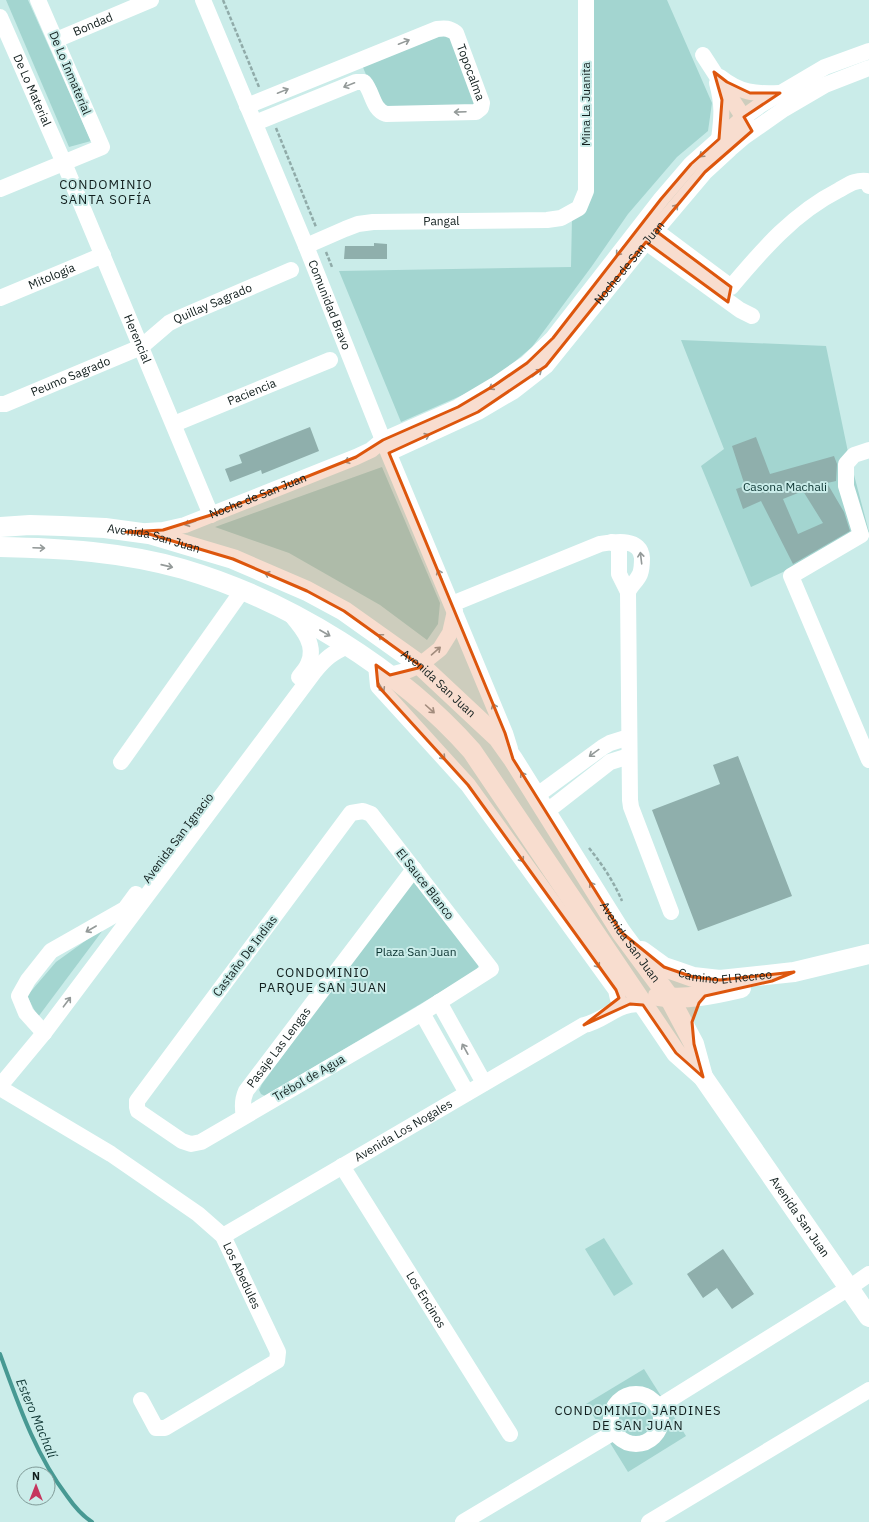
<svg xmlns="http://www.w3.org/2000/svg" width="869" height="1522" font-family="'IBM Plex Sans',sans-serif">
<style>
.green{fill:#a3d5d0}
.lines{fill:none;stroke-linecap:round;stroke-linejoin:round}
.stream{stroke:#479993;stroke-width:4}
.building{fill:#8fafac;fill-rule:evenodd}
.path{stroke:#90aba9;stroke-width:2.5;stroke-dasharray:4 2;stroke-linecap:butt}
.minor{stroke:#fff;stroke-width:16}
.major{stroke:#fff;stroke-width:20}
.oneway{stroke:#949a99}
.marked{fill:#dd560d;fill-opacity:0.2;stroke:#dd560d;stroke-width:3;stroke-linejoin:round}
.labels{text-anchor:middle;stroke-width:4;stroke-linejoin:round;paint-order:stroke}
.street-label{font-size:12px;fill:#111e1d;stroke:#caece9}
.park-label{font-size:12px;fill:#09322f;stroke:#caece9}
.neighbourhood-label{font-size:13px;letter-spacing:1px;fill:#111e1d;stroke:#caece9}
.water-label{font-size:13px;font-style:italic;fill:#113835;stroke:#caece9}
</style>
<rect width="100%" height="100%" fill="#caece9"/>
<g class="green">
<path d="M6 0H28L91 141 69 147Z"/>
<path d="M592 0H667L712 103 708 131 677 157 628 214 592 266 532 347 500 374 465 394 401 422 339 271 571 267 572 217 581 210Z"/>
<path d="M442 33 454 37 476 107 380 108 362 65Z"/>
<path d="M681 340 826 346 848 452 869 532 751 587 701 466 724 449Z"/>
<path d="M382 467 440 603 438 624 427 640 380 605 289 553 215 527Z"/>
<path d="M414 879 479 965 476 971 265 1096 261 1094 259 1090 262 1084 408 883Z"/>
<path d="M106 926 38 1017 27 996 56 962Z"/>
<path d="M604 1238 633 1284 614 1296 585 1249Z"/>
<path d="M644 1369 686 1436 628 1472 586 1404Z"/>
</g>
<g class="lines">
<path class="stream" d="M0 1354C18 1403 35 1454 67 1496 74 1506 81 1515 92 1522"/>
</g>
<g class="building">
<path d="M374 243 387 244V259H344L345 246H374Z"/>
<path d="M310 427 319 451 262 474 261 470 230 482 225 469 242 463 239 455Z"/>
<path d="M756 437 770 474 834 456 837 464 836 481 827 483 844 512 850 531 793 564 761 501 743 509 736 489 745 486 732 446ZM803 491 823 523 798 534 783 499Z"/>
<path d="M738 756 792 896 698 931 652 810 720 784 713 765Z"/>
<path d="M723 1249 754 1294 732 1309 717 1288 703 1298 687 1274Z"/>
</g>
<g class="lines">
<g class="path">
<path d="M223 0 259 87"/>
<path d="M276 128 316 227"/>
<path d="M326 252 332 267"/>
<path d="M589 848C602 864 614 882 622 901"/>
</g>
<g class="minor">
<path id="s1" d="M203 0 306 246 383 440 505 733 510 749"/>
<path id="s2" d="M0 17 64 163 211 515"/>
<path id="s3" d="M56 40 151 0"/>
<path d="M703 55 749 126"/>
<path d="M720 77C740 93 755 94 779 93"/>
<path d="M717 83C723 105 722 117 719 139"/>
<path id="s4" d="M247 106 437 29C445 28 449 28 456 33L482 103 481 108 476 112 386 114C372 109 373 92 364 82H356L255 123"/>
<path d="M0 189 102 147 38 0"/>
<path d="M656 231 731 287C763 249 794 213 839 190 850 184 854 180 867 181L869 186"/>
<path d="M646 242 740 310 752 316"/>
<path id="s5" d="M306 246 345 229 358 224 373 222 547 220 561 218 579 208 586 191V0"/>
<path id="s6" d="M0 298 103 255"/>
<path id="s7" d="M0 404H5L141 347 169 323 179 318 291 270"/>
<path id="s8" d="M174 424 330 360"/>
<path d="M869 450 854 455 846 464V486L861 535 791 576 869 760"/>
<path id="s9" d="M389 453 478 412 514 391 546 366 646 242 705 172 730 149 744 137 784 109 825 85 869 68"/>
<path id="s10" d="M147 531 163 530 185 525 356 457 371 450 383 440 458 407 495 385 527 363 553 338 661 199 691 164 744 117 762 104 825 67 869 51"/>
<path d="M612 542 619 547V574L628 592"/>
<path d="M452 604 600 544C614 542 641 537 642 558 642 563 642 569 640 574 637 581 631 585 628 592L630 800 631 807 671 912"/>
<path d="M292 616C303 629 317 646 308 664 306 669 302 673 299 677"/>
<path d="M376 665 378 686 468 785 616 990 618 999"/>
<path d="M390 675 409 670 420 665 440 649 450 633 455 611"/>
<path d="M121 762 242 591"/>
<path d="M536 796 603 747 610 743 629 737"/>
<path d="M363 811 371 814 491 969 422 1013 201 1142 191 1144 182 1141 138 1111 137 1107V1101L351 813Z"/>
<path d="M546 812 605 766 610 762 629 756"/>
<path d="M439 1002 484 1083"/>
<path d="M422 1013 467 1093"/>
<path d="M44 1033 26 1013 19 996 28 980 51 951 125 909 136 894"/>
<path d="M0 1086 44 1033 315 671C326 658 332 653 348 646"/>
<path id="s11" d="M0 1088 111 1154 198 1214 223 1236 278 1352 277 1361 165 1428H156L141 1400"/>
<path id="s12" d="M244 1116C242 1107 242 1100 246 1091L414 869"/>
<path id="s13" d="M342 1166 510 1434"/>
<path id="s14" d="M223 1236 584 1025C605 1021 620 1000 643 1005"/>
<circle cx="636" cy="1419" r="25"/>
<path d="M658 1407 849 1288 869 1274"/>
<path d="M463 1522 614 1432"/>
<path d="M649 1522 869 1390"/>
</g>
<g class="major">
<path id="s15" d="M0 527 30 525 62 526 105 528 149 534 233 559 307 591 344 611 420 665 498 738 513 759 621 932 669 997 694 1044 703 1077"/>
<path id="s16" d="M0 547C61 548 124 552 183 569 288 600 400 669 472 751L676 1053 703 1077 869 1317"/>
<path id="s17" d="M642 951 664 967 676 971 693 977 720 980 794 972 869 954"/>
<path d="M658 996C684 1001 715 994 741 988"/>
</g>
</g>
<defs><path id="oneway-shaft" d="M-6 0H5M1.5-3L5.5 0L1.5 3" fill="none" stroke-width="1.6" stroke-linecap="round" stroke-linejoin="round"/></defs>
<g class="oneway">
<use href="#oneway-shaft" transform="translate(404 42) rotate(-22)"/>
<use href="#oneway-shaft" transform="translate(349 85) rotate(158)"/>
<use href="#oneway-shaft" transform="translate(283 91) rotate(-22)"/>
<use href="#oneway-shaft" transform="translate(460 112) rotate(178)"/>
<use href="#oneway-shaft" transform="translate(704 153) rotate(139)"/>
<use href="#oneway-shaft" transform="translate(674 209) rotate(-50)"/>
<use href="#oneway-shaft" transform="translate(620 251) rotate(128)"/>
<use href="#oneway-shaft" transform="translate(537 373) rotate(-38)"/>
<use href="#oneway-shaft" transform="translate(494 386) rotate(148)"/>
<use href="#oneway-shaft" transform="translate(424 437) rotate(-24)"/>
<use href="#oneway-shaft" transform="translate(350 460) rotate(158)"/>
<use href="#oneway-shaft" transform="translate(190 523) rotate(161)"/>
<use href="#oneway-shaft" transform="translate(39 548) rotate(2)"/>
<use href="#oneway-shaft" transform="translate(641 558) rotate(-97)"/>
<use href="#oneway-shaft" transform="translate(167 566) rotate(13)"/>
<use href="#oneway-shaft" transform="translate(270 575) rotate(-157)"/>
<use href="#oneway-shaft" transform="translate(440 575) rotate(-113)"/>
<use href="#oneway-shaft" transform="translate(325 633) rotate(30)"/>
<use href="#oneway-shaft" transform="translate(383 638) rotate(-144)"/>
<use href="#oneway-shaft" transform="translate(436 651) rotate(-41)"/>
<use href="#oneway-shaft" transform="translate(381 687) rotate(59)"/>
<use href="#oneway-shaft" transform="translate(430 709) rotate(42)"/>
<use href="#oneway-shaft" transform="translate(495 709) rotate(-112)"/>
<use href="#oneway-shaft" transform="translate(594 753) rotate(144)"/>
<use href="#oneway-shaft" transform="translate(441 755) rotate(48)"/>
<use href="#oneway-shaft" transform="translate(524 777) rotate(-122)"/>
<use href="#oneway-shaft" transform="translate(520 857) rotate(54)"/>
<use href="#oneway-shaft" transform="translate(593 887) rotate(-122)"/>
<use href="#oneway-shaft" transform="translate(91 929) rotate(150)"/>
<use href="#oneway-shaft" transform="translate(596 963) rotate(54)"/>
<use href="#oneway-shaft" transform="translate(67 1002) rotate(-53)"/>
<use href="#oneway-shaft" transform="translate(465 1049) rotate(-119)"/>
</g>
<path class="marked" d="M714 72 727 82 750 93H780L744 117 752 131 705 172 656 231 731 287 728 302 646 242 546 366 478 412 389 453 505 733 513 759 621 932 664 967 693 977 720 980 794 972 772 981 705 996 699 1003 692 1022 694 1044 703 1077 676 1053 643 1005 630 1004 584 1025 619 998 616 990 468 785 378 686 376 665 390 675 422 667 344 611 307 591 233 559 149 534 126 532 163 530 211 515 356 457 383 440 458 407 495 385 527 363 553 338 661 199 691 164 719 139 722 100Z"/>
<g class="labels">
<g class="street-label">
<text dy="4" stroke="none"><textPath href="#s3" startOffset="40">Bondad</textPath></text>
<text transform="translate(70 73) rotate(67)" y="4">De Lo Inmaterial</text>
<text dy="4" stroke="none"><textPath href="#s4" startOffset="267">Topocalma</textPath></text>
<text dy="4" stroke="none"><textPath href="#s2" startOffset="80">De Lo Material</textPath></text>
<text transform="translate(586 104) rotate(-90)" y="4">Mina La Juanita</text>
<text dy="4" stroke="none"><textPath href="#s5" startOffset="140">Pangal</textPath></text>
<text dy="4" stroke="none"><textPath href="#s9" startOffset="313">Noche de San Juan</textPath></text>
<text dy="4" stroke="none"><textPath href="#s6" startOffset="56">Mitología</textPath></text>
<text dy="4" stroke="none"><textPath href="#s7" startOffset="237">Quillay Sagrado</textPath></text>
<text dy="4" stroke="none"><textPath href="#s1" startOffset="330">Comunidad Bravo</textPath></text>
<text dy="4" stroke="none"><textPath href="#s2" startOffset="350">Herencial</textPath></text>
<text dy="4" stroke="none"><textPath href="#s7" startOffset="76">Peumo Sagrado</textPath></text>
<text dy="4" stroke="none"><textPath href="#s8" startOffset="84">Paciencia</textPath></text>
<text dy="4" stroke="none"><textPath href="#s10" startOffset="117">Noche de San Juan</textPath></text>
<text dy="4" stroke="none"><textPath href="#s15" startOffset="155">Avenida San Juan</textPath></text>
<text dy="4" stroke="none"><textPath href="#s15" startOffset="479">Avenida San Juan</textPath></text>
<text transform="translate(178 838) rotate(-53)" y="4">Avenida San Ignacio</text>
<text transform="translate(425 884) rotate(52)" y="4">El Sauce Blanco</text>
<text dy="4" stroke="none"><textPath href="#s15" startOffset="803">Avenida San Juan</textPath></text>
<text transform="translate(245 956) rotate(-53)" y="4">Castaño De Indias</text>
<text dy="4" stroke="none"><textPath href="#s17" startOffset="90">Camino El Recreo</textPath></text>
<text dy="4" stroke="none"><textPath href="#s12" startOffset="80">Pasaje Las Lengas</textPath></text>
<text transform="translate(309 1078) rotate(-30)" y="4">Trébol de Agua</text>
<text dy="4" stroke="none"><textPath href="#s14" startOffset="209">Avenida Los Nogales</textPath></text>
<text dy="4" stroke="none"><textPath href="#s16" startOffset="1101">Avenida San Juan</textPath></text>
<text dy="4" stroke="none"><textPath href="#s11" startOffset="312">Los Abedules</textPath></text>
<text dy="4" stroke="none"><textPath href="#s13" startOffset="158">Los Encinos</textPath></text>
</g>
<g class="park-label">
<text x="785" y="491">Casona Machali</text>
<text x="416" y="956">Plaza San Juan</text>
</g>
<g class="neighbourhood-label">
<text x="106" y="189">CONDOMINIO<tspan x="106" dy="15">SANTA SOFÍA</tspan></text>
<text x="323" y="977">CONDOMINIO<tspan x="323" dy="15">PARQUE SAN JUAN</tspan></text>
<text x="638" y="1415">CONDOMINIO JARDINES<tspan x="638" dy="15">DE SAN JUAN</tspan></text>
</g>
<g class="water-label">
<text transform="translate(37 1418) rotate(67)" y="5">Estero Machalí</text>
</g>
</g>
<g transform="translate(36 1486)"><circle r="19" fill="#caece9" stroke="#809a97"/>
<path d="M0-3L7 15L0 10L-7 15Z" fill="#c5365e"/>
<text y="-6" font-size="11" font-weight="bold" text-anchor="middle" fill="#111e1d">N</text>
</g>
</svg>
